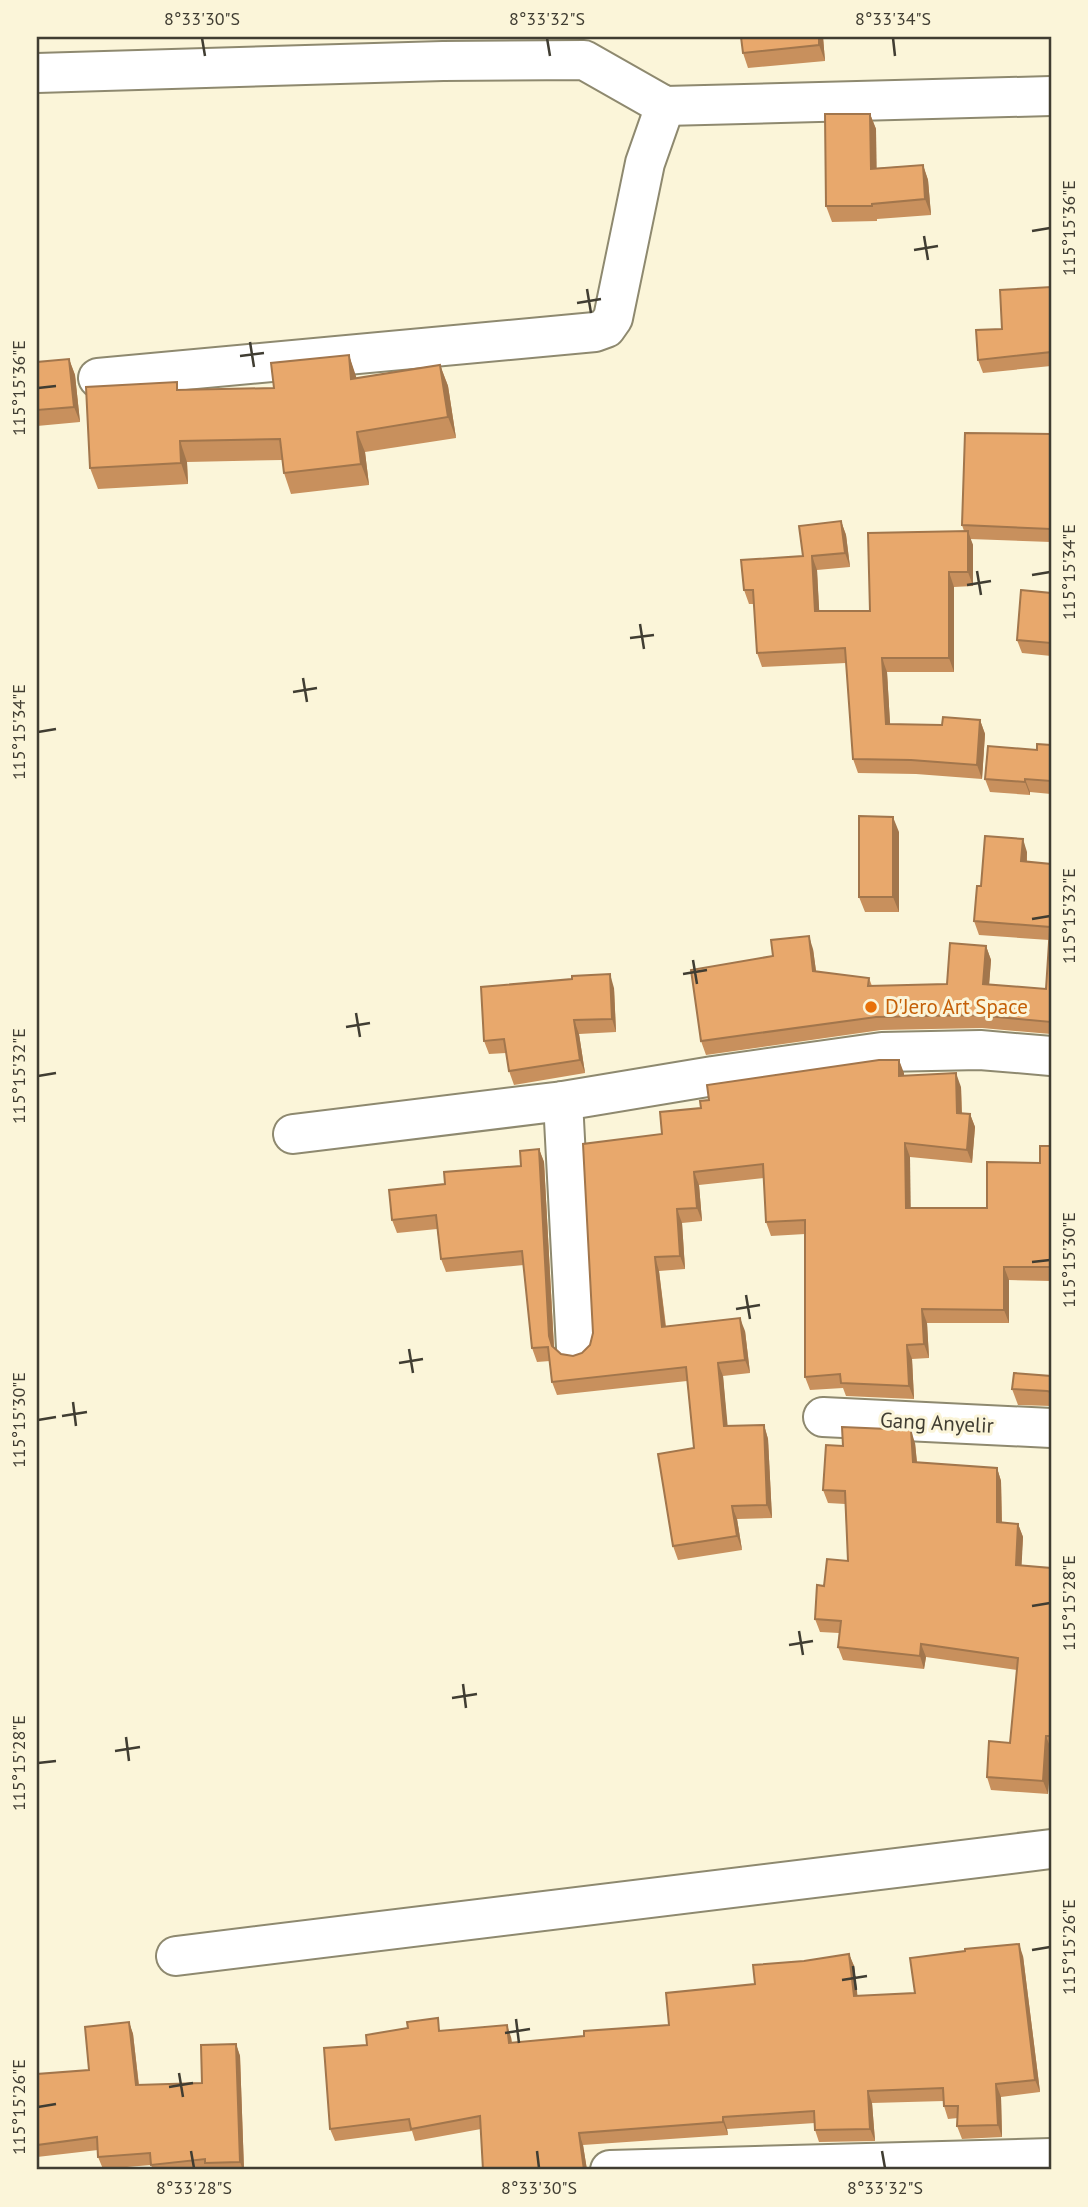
<svg xmlns="http://www.w3.org/2000/svg" width="1088" height="2207" font-family="'PT Sans',sans-serif">
<style>
.lines{fill:none;stroke-linecap:round;stroke-linejoin:round}
.street-casing{stroke:#8e896f;stroke-width:42}
.street{stroke:#fff;stroke-width:38}
.wall{fill:#c8905d}
.shaded-wall{fill:#a2764c}
.building{fill:#e8a86c;stroke:#a2764c;stroke-width:2}
.ticks{fill:none;stroke:#403d32;stroke-width:2.5}
.food-dot{fill:#e8710a;stroke:#fbf5d9;stroke-width:2.5}
.labels{text-anchor:middle;stroke-width:6;stroke-linejoin:round;paint-order:stroke}
.food-label{font-size:21px;fill:#c56008;stroke:#fbf5d9;text-anchor:start}
.street-label{font-size:21px;fill:#403d32;stroke:#fbf5d9}
.neatline{fill:none;stroke:#403d32;stroke-width:2.5}
.ticks-label{font-size:18px;text-anchor:middle;fill:#403d32}
</style>
<rect width="100%" height="100%" fill="#fbf5d9"/>
<g class="lines">
<defs>
<g id="street">
<path d="M37 73 443 61 584 60 665 106 1051 96"/>
<path d="M98 378 595 332 606 328 613 318 645 163 665 106"/>
<path d="M563 1101 576 1348"/>
<path d="M293 1134 563 1101 713 1076 882 1052 980 1050 1051 1056"/>
<path d="M823 1417 1051 1428"/>
<path d="M176 1956 1051 1849"/>
<path d="M610 2170 1051 2158"/>
</g>
</defs>
<use href="#street" class="street-casing"/>
<use href="#street" class="street"/>
</g>
<g class="wall">
<path d="M823 37 825 61 748 68 743 53Z"/>
<path d="M870 114 876 129V168L923 165 928 180 931 215 877 219V221L832 222 826 206Z"/>
<path d="M1051 287V366L983 373 978 360 1002 329Z"/>
<path d="M349 355 356 379 440 365 448 386 456 438 365 452 369 485 291 494 284 473 282 460 187 462 188 484 98 489 90 468 180 390 274 388Z"/>
<path d="M69 359 75 375 80 422 37 426V362Z"/>
<path d="M1051 434V542L970 539 973 545V586L954 587V672H887L890 724 942 725 980 720 985 734 982 779 916 774 858 773 853 759 846 663 762 667 757 653 754 604H749L744 590 803 556 841 521 846 535 850 567 817 570 819 611H870L964 531 962 525Z"/>
<path d="M1051 593V656L1022 653 1017 640Z"/>
<path d="M1051 745V794L1030 792V795L990 792 985 779 1037 750Z"/>
<path d="M899 832V912H865L859 897Z"/>
<path d="M1027 852V862L1051 864V1034L982 1028 881 1030 706 1055 701 1041 813 949 816 972 869 978 872 986 947 984 986 946 991 960 989 985 1046 989 1049 940 979 935 974 921 981 886Z"/>
<path d="M614 988 616 1032 579 1034 585 1073 514 1085 509 1071 506 1053 489 1054 484 1041Z"/>
<path d="M899 1060 904 1076 961 1087 962 1113 970 1114 975 1127 972 1163 910 1157V1208H987L1040 1163 1051 1146V1281L1009 1280V1323H927L929 1358 912 1359 914 1399 846 1396 843 1388 810 1390 805 1377V1234L771 1236 766 1222 764 1178 699 1185 702 1221 682 1223 685 1269 659 1271 666 1326 745 1331 750 1373 723 1376 727 1426 764 1425 768 1439 772 1518 737 1519 742 1550 678 1560 673 1546 694 1448 687 1381 557 1395 552 1382 550 1361 537 1362 532 1348 524 1265 446 1272 441 1259 437 1229 397 1233 392 1220 445 1184 521 1166 539 1149 544 1162 554 1347 561 1354 573 1356 582 1353 590 1345 662 1134 701 1108 709 1100Z"/>
<path d="M1051 1376V1406L1018 1405 1012 1389Z"/>
<path d="M915 1443 917 1462 997 1468 1001 1481 1002 1523 1018 1524 1023 1537 1021 1565 1051 1568V1749L1048 1794 991 1790 987 1777 1010 1743 1017 1670 926 1657 924 1669 843 1660 838 1647 839 1633 820 1632 815 1619 824 1586 848 1561 845 1504 828 1503 823 1490 843 1446Z"/>
<path d="M849 1954 854 1966 857 1996 915 1993 1023 1956 1040 2092 1001 2097 1002 2137 962 2139 957 2126 958 2118 948 2119 944 2106V2101L872 2103 875 2141 819 2142 815 2130V2123L727 2129 728 2135 583 2145 587 2170H483L481 2129 415 2141 412 2131 335 2141 330 2129 367 2045 408 2028 511 2037 512 2043 584 2036 669 2025 804 1961Z"/>
<path d="M129 2022 133 2034 139 2085 202 2083 236 2044 240 2056 244 2170H153L151 2165 103 2169 98 2157V2150L37 2157V2074L89 2070Z"/>
</g>
<g class="shaded-wall">
<path d="M819 37H823L825 61 819 45Z"/>
<path d="M870 114 876 129 877 184 871 169Z"/>
<path d="M923 165 928 180 931 215 925 199Z"/>
<path d="M349 355 356 376 359 400 351 379Z"/>
<path d="M69 359 75 375 80 422 74 407Z"/>
<path d="M440 365 448 386 456 438 448 417Z"/>
<path d="M357 432 365 452 369 485 361 464Z"/>
<path d="M180 441 187 462 188 484 181 463Z"/>
<path d="M841 521 846 535 850 567 845 553Z"/>
<path d="M968 531 973 545V586L968 572Z"/>
<path d="M812 556 817 570 820 625 815 611Z"/>
<path d="M949 572 954 587V672L949 658Z"/>
<path d="M882 658 887 672 891 739 886 724Z"/>
<path d="M980 720 985 734 982 779 977 765Z"/>
<path d="M1025 779 1030 792V795L1025 782Z"/>
<path d="M893 817 899 832V912L893 897Z"/>
<path d="M1023 839 1027 852 1026 875 1021 861Z"/>
<path d="M809 936 813 949 818 985 813 971Z"/>
<path d="M986 946 991 960 988 998 983 984Z"/>
<path d="M610 974 614 988 616 1032 612 1019Z"/>
<path d="M574 1020 579 1034 585 1073 580 1060Z"/>
<path d="M899 1060 904 1073V1089L899 1076Z"/>
<path d="M956 1073 961 1087 962 1126 957 1113Z"/>
<path d="M970 1114 975 1127 972 1163 967 1150Z"/>
<path d="M905 1143 910 1157 911 1222 906 1208Z"/>
<path d="M539 1149 544 1162 554 1349 549 1336Z"/>
<path d="M694 1172 699 1185 702 1221 697 1208Z"/>
<path d="M677 1209 682 1223 685 1269 680 1256Z"/>
<path d="M655 1257 659 1271 667 1340 662 1327Z"/>
<path d="M1004 1267 1009 1280V1323L1004 1310Z"/>
<path d="M922 1309 927 1323 929 1358 924 1344Z"/>
<path d="M740 1318 745 1331 750 1373 745 1360Z"/>
<path d="M907 1345 912 1359 914 1399 909 1386Z"/>
<path d="M718 1363 723 1376 729 1440 724 1426Z"/>
<path d="M764 1425 768 1439 772 1518 767 1505Z"/>
<path d="M911 1430 915 1443 918 1475 913 1462Z"/>
<path d="M997 1468 1001 1481 1002 1536 997 1522Z"/>
<path d="M732 1506 737 1519 742 1550 737 1536Z"/>
<path d="M1018 1524 1023 1537 1021 1578 1016 1565Z"/>
<path d="M921 1644 926 1657 924 1669 920 1656Z"/>
<path d="M1046 1736 1051 1749 1048 1794 1043 1781Z"/>
<path d="M1019 1944 1023 1956 1040 2092 1035 2080Z"/>
<path d="M849 1954 854 1966 859 2008 854 1996Z"/>
<path d="M129 2022 133 2034 140 2097 136 2085Z"/>
<path d="M507 2025 511 2037 513 2055 509 2043Z"/>
<path d="M236 2044 240 2056 244 2170H243L240 2162Z"/>
<path d="M996 2084 1001 2097 1002 2137 998 2125Z"/>
<path d="M868 2091 872 2103 875 2141 870 2129Z"/>
<path d="M723 2117 727 2129 728 2135 723 2122Z"/>
<path d="M579 2133 583 2145 587 2170H584Z"/>
</g>
<g class="building">
<path d="M741 37H819V45L743 53Z"/>
<path d="M825 114H870L871 169 923 165 925 199 872 204V206H826Z"/>
<path d="M1051 287V352L978 360 976 330 1002 329 1000 290Z"/>
<path d="M349 355 351 379 440 365 448 417 357 432 361 464 284 473 280 439 180 441 181 463 90 468 86 387 177 382V390L274 388 271 363Z"/>
<path d="M69 359 74 407 37 410V362Z"/>
<path d="M965 433 1051 434V529L962 525Z"/>
<path d="M841 521 845 553 812 556 815 611H870L868 533 968 531V572H949V658H882L886 724 942 725 943 717 980 720 977 765 911 760 853 759 845 648 757 653 753 590H744L741 560 803 556 799 526Z"/>
<path d="M1021 590 1051 593V643L1017 640Z"/>
<path d="M1037 744 1051 745V781L1025 779V782L985 779 988 746 1037 750Z"/>
<path d="M859 816 893 817V897H859Z"/>
<path d="M985 836 1023 839 1021 861 1051 864V1022L977 1015 876 1017 701 1041 691 970 773 956 771 940 809 936 813 971 869 978 868 986 947 984 950 943 986 946 983 984 1046 989 1050 927 974 921 977 886H981Z"/>
<path d="M610 974 612 1019 574 1020 580 1060 509 1071 504 1039 484 1041 481 987 572 979V976Z"/>
<path d="M879 1060H899V1076L956 1073 957 1113 970 1114 967 1150 905 1143 906 1208H987V1162L1040 1163V1146H1051V1267H1004V1310L922 1309 924 1344 907 1345 909 1386 841 1383 840 1374 805 1377V1220L766 1222 763 1164 694 1172 697 1208 677 1209 680 1256 655 1257 662 1327 740 1318 745 1360 718 1363 724 1426 764 1425 767 1505 732 1506 737 1536 673 1546 658 1454 694 1448 686 1367 552 1382 548 1347 532 1348 522 1251 441 1259 436 1215 392 1220 389 1190 445 1184 444 1172 521 1166 520 1151 539 1149 549 1336 552 1346 561 1354 573 1356 582 1353 590 1345 593 1333 583 1144 662 1134 660 1112 701 1108 700 1101 709 1100 707 1085Z"/>
<path d="M1014 1373 1051 1376V1392L1047 1391 1012 1389Z"/>
<path d="M842 1427 911 1430 913 1462 997 1468V1522L1018 1524 1016 1565 1051 1568V1736H1046L1043 1781 987 1777 989 1741 1010 1743 1018 1658 921 1644 920 1656 838 1647 841 1621 815 1619 817 1585 824 1586 827 1559 848 1561 845 1491 823 1490 826 1445 843 1446Z"/>
<path d="M1019 1944 1035 2080 996 2084 998 2125 957 2126 958 2106H944L943 2088 868 2091 870 2129 815 2130 814 2111 723 2117V2122L579 2133 584 2170H483L480 2116 411 2129 409 2119 330 2129 324 2048 367 2045 366 2035 408 2028 407 2022 438 2018 439 2031 507 2025 509 2043 584 2036V2031L669 2025 666 1993 755 1984 753 1965 804 1961 849 1954 854 1996 915 1993 910 1958 965 1951V1949Z"/>
<path d="M129 2022 136 2085 202 2083 201 2045 236 2044 240 2162 205 2163V2159L151 2165 150 2153 98 2157 97 2137 37 2145V2074L89 2070 85 2027Z"/>
<path d="M1003 2169V2170H952Z"/>
</g>
<path class="ticks" d="M202 38 205 56M547 38 550 56M893 38 895 56M1032 231 1050 228M924 236 928 260M914 250 938 246M587 289 591 313M577 303 601 299M250 342 254 367M240 356 264 353M38 388 56 386M977 571 981 595M1032 575 1050 572M967 585 991 581M640 624 644 649M630 638 654 635M303 678 307 702M293 692 317 688M38 732 56 729M1032 919 1050 916M693 960 697 984M683 974 707 970M356 1013 360 1037M346 1027 370 1023M38 1076 56 1073M1032 1262 1050 1260M746 1295 750 1319M736 1309 760 1305M409 1349 413 1373M399 1363 423 1359M73 1402 76 1426M62 1416 87 1412M38 1420 56 1417M1032 1606 1050 1603M799 1631 803 1655M789 1645 813 1641M463 1684 466 1708M452 1698 477 1694M126 1737 129 1761M115 1751 140 1747M38 1763 56 1761M1032 1950 1050 1947M853 1966 856 1990M842 1980 867 1976M516 2019 519 2043M505 2033 530 2029M179 2073 183 2097M169 2087 193 2083M38 2107 56 2104M191 2151 194 2168M537 2151 539 2168M882 2151 885 2168"/>
<circle class="food-dot" cx="871" cy="1007" r="7"/>
<g class="labels">
<g class="food-label">
<text x="885" y="1014">D'Jero Art Space</text>
</g>
<g class="street-label">
<text transform="translate(937 1423) rotate(3)" y="7">Gang Anyelir</text>
</g>
</g>
<rect width="1088" height="2207" fill="none" stroke="#fbf5d9" stroke-width="77"/>
<rect x="38" y="38" width="1012" height="2130" class="neatline"/>
<g class="ticks-label">
<text x="202" y="25">8°33'30"S</text>
<text x="547" y="25">8°33'32"S</text>
<text x="893" y="25">8°33'34"S</text>
<text transform="translate(1069 228) rotate(-90)" y="6">115°15'36"E</text>
<text transform="translate(19 388) rotate(-90)" y="6">115°15'36"E</text>
<text transform="translate(1069 572) rotate(-90)" y="6">115°15'34"E</text>
<text transform="translate(19 732) rotate(-90)" y="6">115°15'34"E</text>
<text transform="translate(1069 916) rotate(-90)" y="6">115°15'32"E</text>
<text transform="translate(19 1076) rotate(-90)" y="6">115°15'32"E</text>
<text transform="translate(1069 1260) rotate(-90)" y="6">115°15'30"E</text>
<text transform="translate(19 1420) rotate(-90)" y="6">115°15'30"E</text>
<text transform="translate(1069 1603) rotate(-90)" y="6">115°15'28"E</text>
<text transform="translate(19 1763) rotate(-90)" y="6">115°15'28"E</text>
<text transform="translate(1069 1947) rotate(-90)" y="6">115°15'26"E</text>
<text transform="translate(19 2107) rotate(-90)" y="6">115°15'26"E</text>
<text x="194" y="2194">8°33'28"S</text>
<text x="539" y="2194">8°33'30"S</text>
<text x="885" y="2194">8°33'32"S</text>
</g>
</svg>
